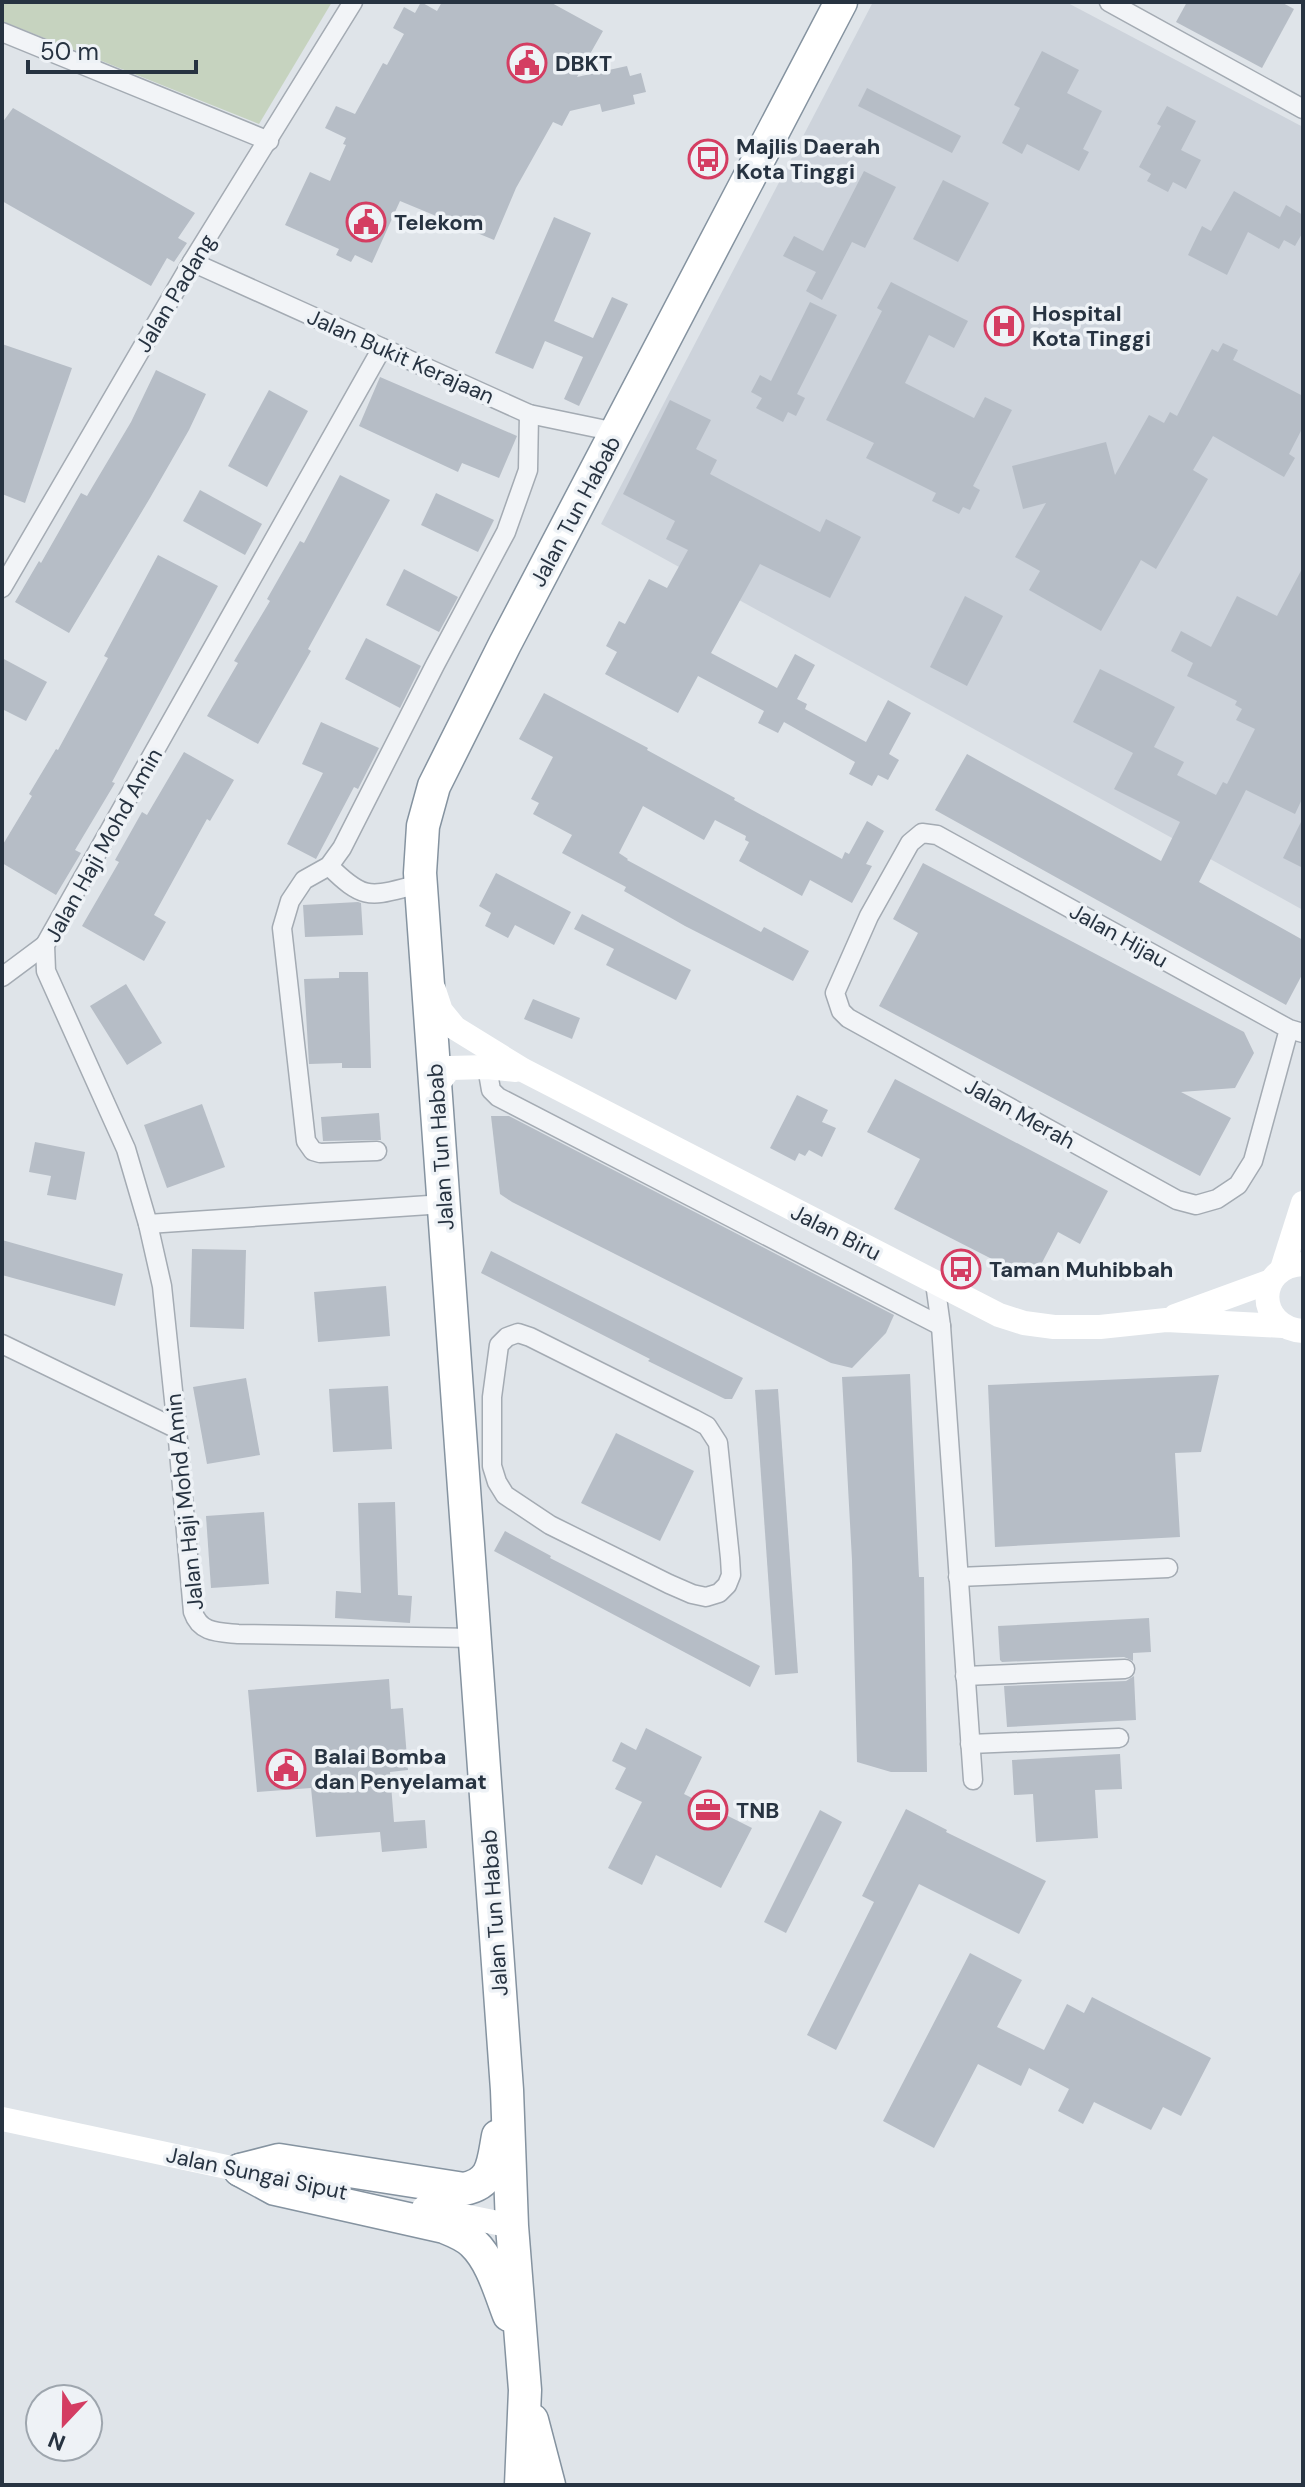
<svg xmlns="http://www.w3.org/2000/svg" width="1305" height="2487" font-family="'DM Sans',sans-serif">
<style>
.built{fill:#cdd3db}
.green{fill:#c6d3bf}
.building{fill:#b6bdc6}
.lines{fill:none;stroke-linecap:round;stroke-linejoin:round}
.street-casing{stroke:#a4abb3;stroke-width:21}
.highway-casing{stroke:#8593a0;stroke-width:35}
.street{stroke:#f2f4f7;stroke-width:18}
.secondary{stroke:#fff;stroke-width:24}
.highway{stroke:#fff;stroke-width:32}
.labels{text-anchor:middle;stroke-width:7;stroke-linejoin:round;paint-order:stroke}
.poi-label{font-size:22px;font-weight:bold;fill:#273341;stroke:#eef2f6;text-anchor:start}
.street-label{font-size:22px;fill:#273341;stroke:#eef2f6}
</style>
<rect width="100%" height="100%" fill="#dfe4e9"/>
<path class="built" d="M873 2H1066L1303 127V910L601 524Z"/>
<path class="green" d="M2 2H332L259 124 2 21Z"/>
<g class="building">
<path d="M421 2 437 11 442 2H550L603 31 577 77 627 66 630 76 641 73 646 92 633 95 635 104 602 112 600 104 570 111 562 126 553 122 516 188 494 240 400 201 372 263 355 255 351 262 336 255 339 249 285 225 310 172 330 181 346 145 343 144 346 138 325 128 336 106 355 114 383 63 387 65 404 34 393 28 404 7 415 13Z"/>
<path d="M1187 2H1281L1294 9 1262 68 1176 22Z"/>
<path d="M1042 51 1079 70 1067 93 1102 111 1083 149 1089 152 1079 171 1027 144 1022 154 1002 143 1020 108 1014 105Z"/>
<path d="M867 88 961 136 952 153 858 106Z"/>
<path d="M1167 106 1196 121 1181 150 1201 160 1186 189 1173 182 1168 192 1147 181 1151 174 1139 167 1161 126 1157 124Z"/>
<path d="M13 108 195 213 178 238 187 243 174 262 167 258 151 286 2 201V123Z"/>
<path d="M864 171 896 187 865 248 852 242 822 300 806 291 816 272 783 256 794 236 823 251Z"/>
<path d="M943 180 989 203 958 262 913 239Z"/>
<path d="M1234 191 1280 217 1286 205 1303 215V232L1295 246 1284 240 1279 249 1248 232 1227 275 1188 255 1202 226 1211 231Z"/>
<path d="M554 217 591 233 554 321 593 338 612 297 628 304 579 406 564 399 583 357 545 341 533 369 495 353Z"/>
<path d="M891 282 968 321 954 348 929 335 905 383 974 418 985 397 1012 410 973 486 980 490 970 510 963 507 959 514 932 501 936 493 866 458 874 443 826 420 882 311 877 308Z"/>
<path d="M810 302 837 315 797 394 805 398 796 416 788 412 783 422 756 408 762 398 751 392 760 375 771 381Z"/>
<path d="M1223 343 1238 350 1233 360 1303 396V427L1289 454 1295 458 1284 477 1213 436 1193 470 1208 479 1156 569 1141 560 1101 631 1029 590 1040 571 1015 557 1046 503 1023 509 1012 466 1106 442 1115 475 1149 415 1164 423 1170 412 1177 416 1212 349 1218 352Z"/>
<path d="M2 344 72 368 25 503 2 494Z"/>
<path d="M156 370 206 394 189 430 150 498 69 633 15 602 39 561 41 563 81 493 87 496 131 422Z"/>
<path d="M380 377 517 436 499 478 462 463 458 472 359 426Z"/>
<path d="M269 390 308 411 267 487 228 466Z"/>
<path d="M670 400 711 420 696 449 717 460 710 474 820 532 826 519 861 537 830 598 760 564 711 653 777 688 795 654 815 665 797 699 807 704 805 709 866 742 888 700 911 713 889 754 899 760 888 780 878 775 872 786 849 774 855 762 784 722 778 733 758 723 764 711 698 676 678 713 605 674 617 652 606 646 619 621 625 624 649 579 667 588 688 550 666 539 675 521 623 494Z"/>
<path d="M340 475 390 500 308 649 311 651 258 744 207 716 238 663 234 661 270 601 267 599 300 541 304 543Z"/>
<path d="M200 490 262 524 245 555 183 521Z"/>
<path d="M436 493 494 520 478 552 421 525Z"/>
<path d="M158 555 218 586 112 782 115 783 75 850 81 853 56 895 2 863V846L32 796 29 794 56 749 58 750 108 658 104 656Z"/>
<path d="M1303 567V797L1295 814 1246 790 1199 882 1303 940V973L1286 1005 935 810 967 754 1161 861 1180 822 1114 789 1133 753 1073 722 1100 669 1132 685 1175 707 1154 747 1184 762 1177 775 1216 795 1223 782 1227 784 1255 729 1236 720 1242 709 1235 705 1237 701 1187 676 1193 663 1171 651 1181 631 1211 647 1237 596 1277 616Z"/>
<path d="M404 569 458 597 439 632 386 605Z"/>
<path d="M965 596 1003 616 967 686 930 667Z"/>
<path d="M366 638 421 666 400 708 345 679Z"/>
<path d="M2 658 47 682 26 721 2 709Z"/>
<path d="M544 693 648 748 647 750 735 798 734 800 842 859 845 852 849 854 867 821 884 831 866 864 872 866 852 903 810 880 802 896 739 861 749 842 745 840 746 836 715 820 704 840 643 806 619 853 628 859 627 860 761 932 764 927 809 951 793 981 685 926 624 891 626 887 562 853 572 835 533 814 539 803 531 799 553 757 519 739Z"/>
<path d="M321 722 379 748 358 789 354 787 316 859 287 844 323 773 302 764Z"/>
<path d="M184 752 234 780 210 821 207 819 154 915 166 922 144 961 82 926 119 862 115 860 142 812 147 815Z"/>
<path d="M1303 818V868L1283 858Z"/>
<path d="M923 863 1244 1032 1254 1053 1235 1088 1181 1092 1231 1118 1200 1176 879 1006 918 933 893 919Z"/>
<path d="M496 873 571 912 554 945 515 925 508 938 485 926 491 913 479 906Z"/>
<path d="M358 902 361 903 363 935 305 937 303 905Z"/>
<path d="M582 914 691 970 676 1000 606 965 614 949 574 929Z"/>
<path d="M339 972H368L371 1068H342V1063L309 1064 304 979 339 978Z"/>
<path d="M126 984 162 1043 127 1065 90 1006Z"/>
<path d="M533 999 580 1018 572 1039 524 1019Z"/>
<path d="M895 1079 1108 1191 1080 1244 1058 1232 1033 1280 894 1209 920 1159 867 1132Z"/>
<path d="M797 1095 828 1110 822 1122 836 1128 822 1157 809 1150 805 1156 799 1153 795 1161 770 1148Z"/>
<path d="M202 1104 225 1167 167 1188 144 1125Z"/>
<path d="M379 1113 381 1140 323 1141 321 1117Z"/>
<path d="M491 1116H509L894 1315 886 1333 852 1368 831 1363 512 1202 500 1194Z"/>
<path d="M35 1142 85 1152 76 1200 47 1195 51 1176 29 1172Z"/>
<path d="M2 1240 123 1274 115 1306 2 1275Z"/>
<path d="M192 1249 246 1250 244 1329 190 1327Z"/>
<path d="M491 1251 743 1378 732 1399H725L648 1361 650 1359 481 1273Z"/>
<path d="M386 1286 390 1336 318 1342 314 1292Z"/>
<path d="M910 1374 919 1577H924L927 1772H891L857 1762 852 1560 842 1377Z"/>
<path d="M1219 1375 1201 1452 1175 1453 1180 1537 995 1547 988 1385Z"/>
<path d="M246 1378 260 1455 207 1464 193 1387Z"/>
<path d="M388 1386 392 1449 333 1452 329 1389Z"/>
<path d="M778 1389 798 1673 775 1675 755 1390Z"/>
<path d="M616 1433 694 1471 660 1541 581 1503Z"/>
<path d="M395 1502 398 1595 412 1596 410 1623 335 1618 336 1591 361 1593 358 1503Z"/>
<path d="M264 1512 269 1584 211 1588 206 1516Z"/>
<path d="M505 1531 551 1556 550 1558 760 1666 750 1687 494 1551Z"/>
<path d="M1149 1618 1151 1652 1133 1653V1661L1124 1657 1002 1662 1000 1660 998 1626Z"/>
<path d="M1134 1676 1136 1720 1007 1727 1004 1686 1126 1681Z"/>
<path d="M389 1679 391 1709 403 1708 408 1770 390 1772 394 1822 425 1820 427 1848 382 1852 380 1832 316 1837 311 1788 257 1792 248 1690Z"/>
<path d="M646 1728 702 1757 684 1794 752 1828 721 1888 656 1855 642 1885 608 1868 642 1802 615 1789 626 1768 612 1761 621 1742 636 1750Z"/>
<path d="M1120 1754 1122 1789 1095 1790 1098 1838 1036 1842 1033 1794 1014 1795 1012 1760Z"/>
<path d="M906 1809 947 1830 946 1832 1046 1881 1019 1934 919 1884 836 2050 807 2035 874 1902 862 1896Z"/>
<path d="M820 1810 842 1822 786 1933 764 1922Z"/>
<path d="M970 1953 1022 1980 997 2027 1044 2050 1067 2004 1084 2013 1092 1997 1211 2058 1181 2116 1163 2107 1151 2130 1094 2102 1083 2124 1058 2111 1069 2089 1029 2068 1021 2086 978 2064 934 2148 883 2121Z"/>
</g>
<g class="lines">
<defs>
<g id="street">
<path d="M1109 2 1303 109"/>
<path d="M2 32 269 141"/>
<path d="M192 262 529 414 616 432"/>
<path d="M382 348 45 945 46 971 126 1149 148 1224 162 1286 177 1429 193 1612C200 1633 218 1632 238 1634L475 1638"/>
<path d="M2 588 192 262 353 2"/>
<path d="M329 866C367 904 372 895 421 884"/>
<path d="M2 977 45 945"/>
<path d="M1289 1029 1253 1161 1238 1185 1217 1199 1196 1205 1177 1200 848 1018 841 1011 835 993 869 916 910 843 922 833 937 835 1289 1029 1303 1033"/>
<path d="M487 1067 491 1090 498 1097 941 1326"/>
<path d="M377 1151 320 1153 313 1151 306 1141 282 928 290 901 304 880 329 866 342 848 435 665 506 532 528 470 529 414"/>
<path d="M148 1224 444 1204"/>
<path d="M935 1283 941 1326 973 1780"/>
<path d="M518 1333 530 1337 694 1419 707 1426 718 1443 730 1558 731 1575 727 1585 719 1593 706 1597 692 1594 669 1584 550 1525 505 1495 497 1482 492 1466V1397L499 1345 507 1337Z"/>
<path d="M2 1344 177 1429"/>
<path d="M958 1577 1168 1568"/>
<path d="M965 1676 1125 1669"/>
<path d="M970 1744 1119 1738"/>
</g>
<g id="highway">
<path d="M240 2170 275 2189 444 2227C454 2231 465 2235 473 2243 492 2261 500 2292 509 2315"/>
<path d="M240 2170 279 2160 464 2189C494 2183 493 2162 498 2136"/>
<path d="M532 2420 549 2485"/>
<path d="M521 2485 525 2390 512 2226 507 2090 420 873 423 826 434 786 505 644 841 2"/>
</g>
</defs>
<use href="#street" class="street-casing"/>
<use href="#highway" class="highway-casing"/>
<use href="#street" class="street"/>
<g class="secondary">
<path d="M434 990 441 1011 455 1028 523 1070 999 1315 1024 1323 1054 1327H1100L1166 1320 1283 1326"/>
<path d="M436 1086 450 1068 487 1067 516 1070"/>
<path d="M1303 1264C1255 1266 1256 1328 1303 1331"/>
<path d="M1282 1269 1303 1203"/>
<path d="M1175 1316 1271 1281"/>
<path d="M2 2119 255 2173"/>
<path d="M424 2208 512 2226"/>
</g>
<use href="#highway" class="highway"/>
</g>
<defs>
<symbol id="civic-ring" viewBox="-11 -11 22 22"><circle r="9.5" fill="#eef2f6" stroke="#d43d62" stroke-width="1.5"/><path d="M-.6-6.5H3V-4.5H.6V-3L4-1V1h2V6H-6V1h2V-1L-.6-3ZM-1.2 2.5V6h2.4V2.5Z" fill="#d43d62"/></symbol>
<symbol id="bus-ring" viewBox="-11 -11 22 22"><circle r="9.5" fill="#eef2f6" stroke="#d43d62" stroke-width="1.5"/><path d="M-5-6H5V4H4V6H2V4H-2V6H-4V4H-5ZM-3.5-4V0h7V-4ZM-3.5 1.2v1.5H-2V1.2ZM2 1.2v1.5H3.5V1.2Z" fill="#d43d62"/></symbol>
<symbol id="hospital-ring" viewBox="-11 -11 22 22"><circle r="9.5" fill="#eef2f6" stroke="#d43d62" stroke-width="1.5"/><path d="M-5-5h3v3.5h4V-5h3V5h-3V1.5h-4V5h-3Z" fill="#d43d62"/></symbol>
<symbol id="office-ring" viewBox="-11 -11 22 22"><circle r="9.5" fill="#eef2f6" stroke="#d43d62" stroke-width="1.5"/><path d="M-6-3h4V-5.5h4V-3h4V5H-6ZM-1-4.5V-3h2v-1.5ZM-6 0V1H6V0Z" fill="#d43d62"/></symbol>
</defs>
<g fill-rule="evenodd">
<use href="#civic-ring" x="505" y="41" width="44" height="44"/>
<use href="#bus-ring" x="686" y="137" width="44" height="44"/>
<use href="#civic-ring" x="344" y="200" width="44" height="44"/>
<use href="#hospital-ring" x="982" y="304" width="44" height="44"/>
<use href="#bus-ring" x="939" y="1247" width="44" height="44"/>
<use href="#civic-ring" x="264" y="1747" width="44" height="44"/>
<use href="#office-ring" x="686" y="1788" width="44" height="44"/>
</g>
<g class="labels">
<g class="poi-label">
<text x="555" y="71">DBKT</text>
<text x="736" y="154">Majlis Daerah<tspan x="736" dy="25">Kota Tinggi</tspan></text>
<text x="394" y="230">Telekom</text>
<text x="1032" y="321">Hospital<tspan x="1032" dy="25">Kota Tinggi</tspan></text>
<text x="989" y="1277">Taman Muhibbah</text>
<text x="314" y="1764">Balai Bomba<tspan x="314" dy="25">dan Penyelamat</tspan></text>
<text x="736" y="1818">TNB</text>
</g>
<g class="street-label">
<text transform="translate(175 293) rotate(-59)" y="8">Jalan Padang</text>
<text transform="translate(401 356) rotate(24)" y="8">Jalan Bukit Kerajaan</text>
<text transform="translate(575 511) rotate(-62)" y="8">Jalan Tun Habab</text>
<text transform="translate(103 845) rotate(-61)" y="8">Jalan Haji Mohd Amin</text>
<text transform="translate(1119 935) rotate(29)" y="8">Jalan Hijau</text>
<text transform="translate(1020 1113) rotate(29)" y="8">Jalan Merah</text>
<text transform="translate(440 1147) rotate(-94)" y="8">Jalan Tun Habab</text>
<text transform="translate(836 1232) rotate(27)" y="8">Jalan Biru</text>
<text transform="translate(184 1502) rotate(-96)" y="8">Jalan Haji Mohd Amin</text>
<text transform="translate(494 1913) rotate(-94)" y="8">Jalan Tun Habab</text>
<text transform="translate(257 2173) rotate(12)" y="8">Jalan Sungai Siput</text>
</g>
</g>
<rect width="1305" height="2487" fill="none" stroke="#273341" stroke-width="8"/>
<g transform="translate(64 2423) rotate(202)"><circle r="38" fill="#eef2f6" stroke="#9ea6ae" stroke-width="2"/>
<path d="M0-6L14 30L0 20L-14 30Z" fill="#d43d62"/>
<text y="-12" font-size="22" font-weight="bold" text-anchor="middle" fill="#273341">N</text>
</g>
<path d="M28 60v12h168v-12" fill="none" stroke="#273341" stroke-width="4"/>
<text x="40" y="60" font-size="24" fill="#273341" stroke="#eef2f6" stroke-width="6" paint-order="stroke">50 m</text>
</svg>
